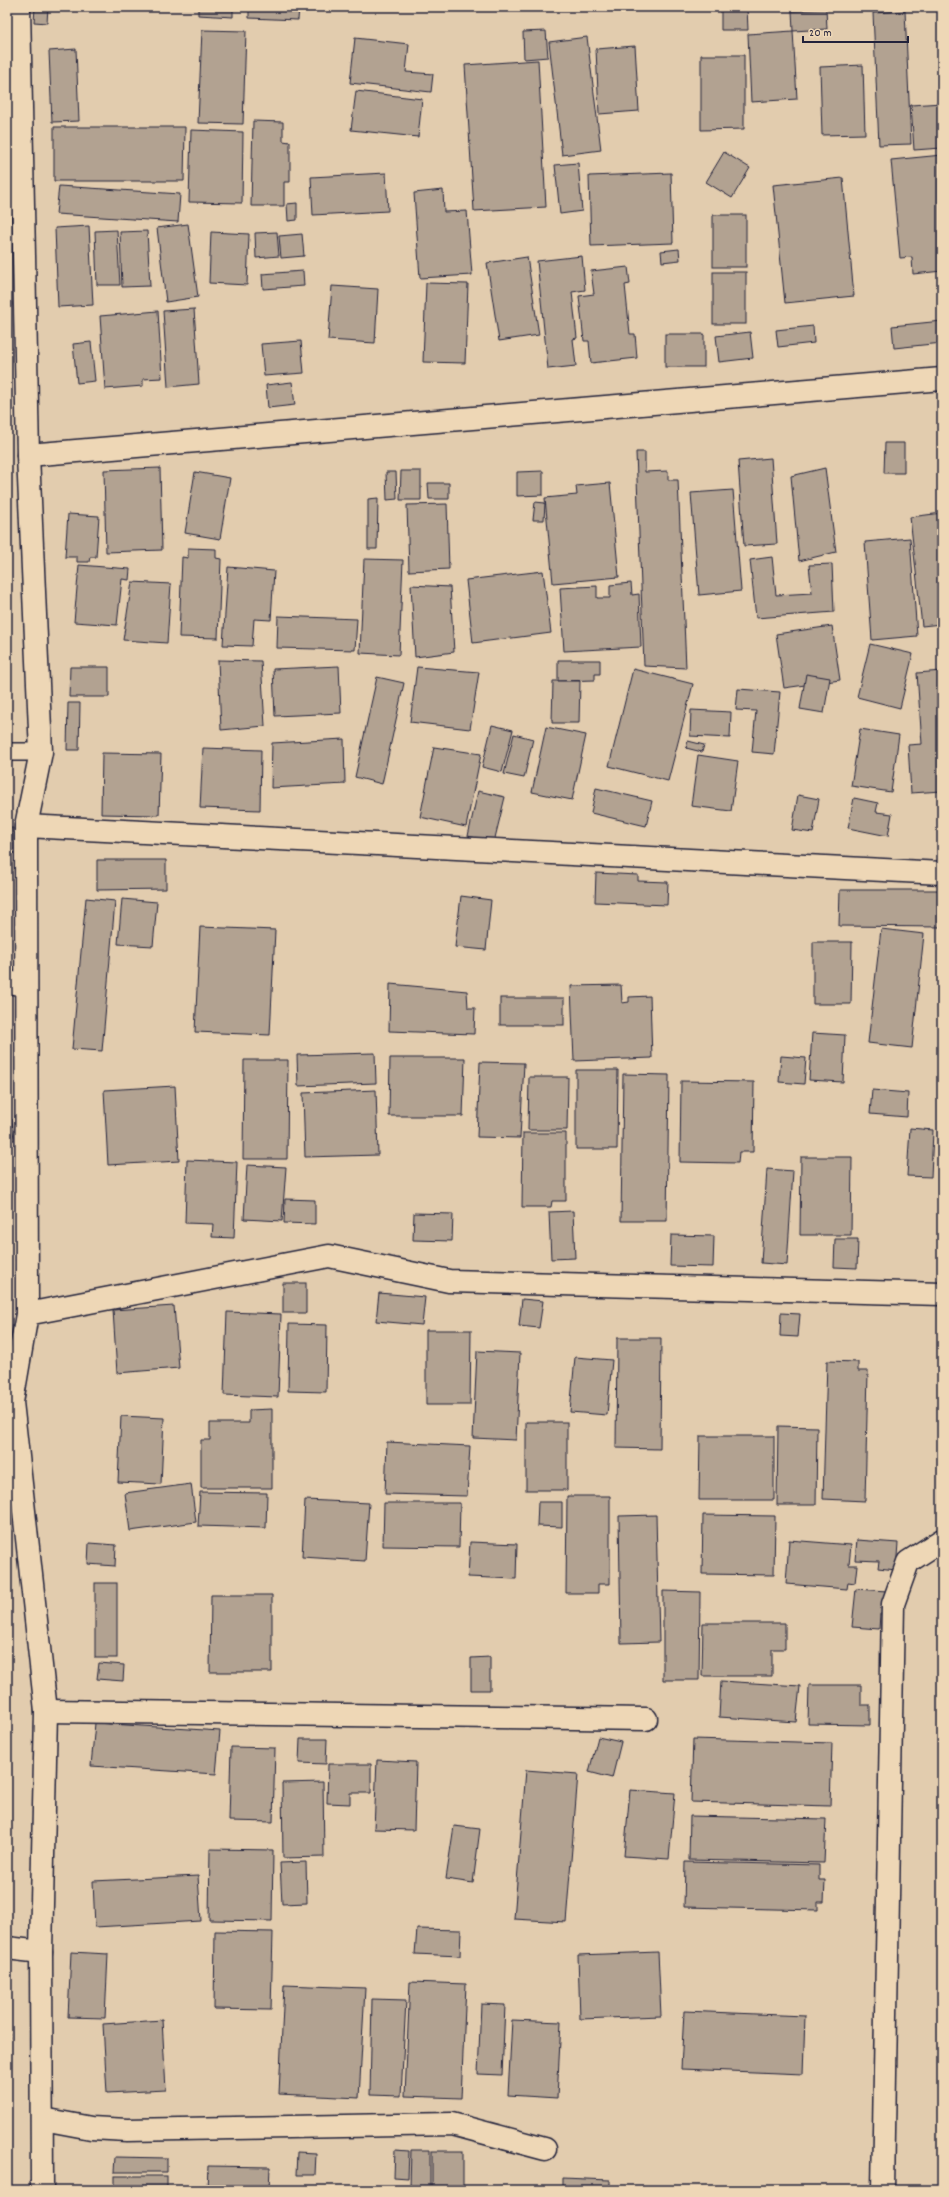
<svg xmlns="http://www.w3.org/2000/svg" width="949" height="2197" font-family="Dekko,sans-serif">
<style>
.building{fill:#b2a291;stroke:#22223b}
.lines{fill:none;stroke-linecap:round;stroke-linejoin:round}
.lane-casing{stroke:#22223b;stroke-width:20}
.street-casing{stroke:#22223b;stroke-width:25}
.lane{stroke:#eed7b6;stroke-width:17}
.street{stroke:#eed7b6;stroke-width:22}
</style>
<rect width="100%" height="100%" fill="#e2ccae"/>
<filter id="ink" filterUnits="userSpaceOnUse"><feTurbulence type="fractalNoise" baseFrequency=".025" numOctaves="2"/><feDisplacementMap in="SourceGraphic" scale="8" xChannelSelector="R" yChannelSelector="G"/><feConvolveMatrix kernelMatrix="1 2 1 2 8 2 1 2 1" color-interpolation-filters="sRGB"/></filter>
<g filter="url(#ink)">
<g class="building">
<path d="M35 7H48L47 23 34 22Z"/>
<path d="M198 7H233V17L198 15Z"/>
<path d="M249 7H299L298 20 249 18Z"/>
<path d="M721 7H747L748 30H721Z"/>
<path d="M826 9 827 29 793 31 792 11Z"/>
<path d="M905 11 911 144 879 145 873 13Z"/>
<path d="M202 30 246 31 243 124 198 123Z"/>
<path d="M546 31 548 57 524 59 523 32Z"/>
<path d="M793 31 797 99 751 102 748 34Z"/>
<path d="M587 37 601 150 562 155 549 42Z"/>
<path d="M355 38 409 44 406 72 433 74 431 92 350 83Z"/>
<path d="M635 46 639 111 599 114 596 49Z"/>
<path d="M76 49 79 121 52 122 49 51Z"/>
<path d="M701 55H744V129L701 130Z"/>
<path d="M538 60 546 207 474 211 465 65Z"/>
<path d="M863 65 865 134 822 135 820 67Z"/>
<path d="M356 91 422 99 418 137 351 130Z"/>
<path d="M942 103V148L914 150 911 105Z"/>
<path d="M253 121 283 122V141L290 142V182H284V206H251Z"/>
<path d="M54 127H185L184 181H54Z"/>
<path d="M191 130 243 132 242 203 189 202Z"/>
<path d="M724 152 750 168 732 198 706 182Z"/>
<path d="M942 155V271L913 274 912 257 900 258 891 160Z"/>
<path d="M578 163 582 211 560 214 555 165Z"/>
<path d="M386 173 388 211 313 215 311 177Z"/>
<path d="M671 173 673 243 591 246 589 176Z"/>
<path d="M843 178 854 296 785 303 773 185Z"/>
<path d="M59 186 180 194 178 222 56 214Z"/>
<path d="M443 190 444 212 467 211 472 275 420 278 414 193Z"/>
<path d="M297 203V220L288 221 287 204Z"/>
<rect x="713" y="215" width="33" height="52"/>
<path d="M188 224 198 297 166 302 157 228Z"/>
<path d="M89 226 93 305 58 307 55 228Z"/>
<path d="M117 230 120 285H97L95 231Z"/>
<path d="M147 231 150 286 122 287 120 232Z"/>
<path d="M211 232 249 234 247 285 209 283Z"/>
<path d="M277 232 279 256 256 258 255 233Z"/>
<path d="M302 234 304 256 281 258 279 236Z"/>
<path d="M679 249 680 260 662 262 661 251Z"/>
<path d="M582 256 585 290 572 292 577 338 573 339 576 366 548 369 537 261Z"/>
<path d="M527 257 539 335 499 341 487 263Z"/>
<path d="M628 267 630 284 625 285 630 334H635L637 358 591 363 589 341H584L579 296 594 294 591 271Z"/>
<path d="M303 271 304 286 263 289 262 274Z"/>
<rect x="713" y="272" width="33" height="52"/>
<path d="M426 283 468 284 465 363 423 362Z"/>
<path d="M332 286 378 289 375 343 328 340Z"/>
<path d="M194 309 199 384 168 387 163 311Z"/>
<path d="M158 311 162 378 143 379V386L105 389 100 316Z"/>
<path d="M942 321V343L894 348 892 326Z"/>
<path d="M813 326 814 343 778 347 776 330Z"/>
<path d="M750 332 753 358 719 362 716 336Z"/>
<rect x="665" y="334" width="39" height="33"/>
<path d="M301 341 304 373 264 376 261 344Z"/>
<path d="M91 342 95 381 77 383 73 344Z"/>
<path d="M292 382 295 405 268 408 266 385Z"/>
<path d="M885 443H904V473H884Z"/>
<path d="M636 452H645V472L668 471V480H678L686 668 644 666Z"/>
<path d="M771 458 777 544 744 546 738 461Z"/>
<path d="M160 468 162 550 106 552 104 470Z"/>
<path d="M825 468 836 552 799 561 791 476Z"/>
<path d="M401 471H421V500H400Z"/>
<path d="M543 471V495L517 496V472Z"/>
<path d="M195 472 230 478 220 539 185 533Z"/>
<path d="M386 472H396L397 499 387 500Z"/>
<path d="M428 483H449V499H429Z"/>
<path d="M610 483 619 577 553 583 545 498 577 495 576 486Z"/>
<path d="M733 490 741 591 699 595 691 493Z"/>
<path d="M378 498 377 549H368V499Z"/>
<path d="M535 502 545 503 544 520H533Z"/>
<path d="M447 504 449 569 409 571 407 505Z"/>
<path d="M942 513 941 624 922 626 910 517Z"/>
<path d="M68 514 99 516 96 557H90L89 562H77V557H65Z"/>
<path d="M910 538 917 636 872 640 865 542Z"/>
<path d="M188 548 216 549V558L221 559 218 638 179 637 182 557 188 558Z"/>
<path d="M772 557 776 595 812 593 809 565 832 564 834 612 756 618 750 560Z"/>
<path d="M364 559 403 560 399 655 360 653Z"/>
<path d="M79 565 130 569 129 580 122 579 117 625 74 622Z"/>
<path d="M228 567 274 571 271 620 254 619 252 646 223 645Z"/>
<path d="M543 571 551 633 473 643 466 580Z"/>
<path d="M132 582 171 584 167 643 123 640Z"/>
<path d="M631 583 632 595 639 594 641 647 564 651 560 588 597 586V598H610V585Z"/>
<path d="M411 585 450 587 454 652 415 657Z"/>
<path d="M278 616 357 619 355 650 277 648Z"/>
<path d="M832 626 840 680 784 688 776 634Z"/>
<path d="M870 644 913 654 900 708 857 697Z"/>
<path d="M218 660 261 661 265 726 221 730Z"/>
<path d="M558 660H600V674H595V680L558 681Z"/>
<path d="M339 666 341 713 275 716 273 669Z"/>
<path d="M70 667H109V697H69Z"/>
<path d="M417 667 479 672 470 729 410 722Z"/>
<path d="M633 669 693 684 668 781 609 766Z"/>
<path d="M942 671V791L911 793 908 745 922 744 917 673Z"/>
<path d="M806 674 830 678 824 713 800 709Z"/>
<path d="M377 677 404 683 382 784 355 777Z"/>
<path d="M553 681H580L579 723H552Z"/>
<path d="M738 689 780 692 774 754 752 752 756 711 736 710Z"/>
<path d="M68 703H80L79 750H67Z"/>
<path d="M691 710 731 712 730 738 690 736Z"/>
<path d="M492 725 513 730 502 772 482 767Z"/>
<path d="M546 727 586 735 572 800 532 792Z"/>
<path d="M860 729 899 735 891 792 851 786Z"/>
<path d="M514 734 533 739 524 778 504 774Z"/>
<path d="M344 739 345 784 271 788 272 743Z"/>
<path d="M688 741 704 745 702 752 686 748Z"/>
<path d="M434 747 481 754 466 827 420 817Z"/>
<path d="M203 748 261 750 260 810 200 808Z"/>
<path d="M102 753 161 754 159 815 101 814Z"/>
<path d="M698 755 738 761 731 811 691 806Z"/>
<path d="M596 788 652 801 646 826 591 813Z"/>
<path d="M478 791 505 797 494 842 468 836Z"/>
<path d="M798 795 819 799 813 833 792 830Z"/>
<path d="M854 798 878 803 876 812 892 814 888 836 848 828Z"/>
<path d="M7 816H9V828H13V850H7Z"/>
<path d="M97 860H166V889L97 890Z"/>
<path d="M596 873 638 875V881L668 882 667 905 595 902Z"/>
<path d="M840 890H942V927L839 926Z"/>
<path d="M461 896 491 900 486 950 455 947Z"/>
<path d="M86 898 115 901 102 1051 72 1049Z"/>
<path d="M122 899 157 902 153 946 118 944Z"/>
<path d="M200 927 275 930 270 1035 195 1032Z"/>
<path d="M881 929 924 934 912 1048 868 1043Z"/>
<path d="M813 942H852L851 1004H813Z"/>
<path d="M390 984 467 991 468 1008H475L474 1034 389 1031Z"/>
<path d="M621 985 622 1003 629 1002V997L650 996 652 1058 574 1061 571 986Z"/>
<rect x="500" y="998" width="64" height="27"/>
<path d="M812 1033 845 1035 843 1082 809 1080Z"/>
<path d="M375 1053 376 1083 298 1086 297 1055Z"/>
<path d="M781 1056 806 1058 804 1084 779 1082Z"/>
<path d="M390 1058H465L463 1116H389Z"/>
<path d="M244 1060H288L287 1159H243Z"/>
<path d="M480 1062 524 1063 520 1138 477 1137Z"/>
<path d="M576 1070H618L617 1149H576Z"/>
<path d="M623 1074 669 1075 667 1221H621Z"/>
<path d="M529 1077H568L567 1130H528Z"/>
<path d="M681 1081 754 1082 753 1152H739L738 1163 680 1162Z"/>
<path d="M175 1086 179 1161 108 1165 104 1090Z"/>
<path d="M376 1090 378 1155 305 1157 303 1093Z"/>
<path d="M872 1090 908 1093 907 1117 870 1114Z"/>
<path d="M12 1119 14 1140 7 1141V1120Z"/>
<path d="M910 1128 933 1130 931 1177 907 1176Z"/>
<path d="M523 1133H566V1201H552L551 1207H522Z"/>
<path d="M801 1157H852L851 1235H800Z"/>
<path d="M187 1160 237 1162 234 1238 212 1237 213 1224 185 1223Z"/>
<path d="M247 1165 286 1167 282 1221 244 1219Z"/>
<path d="M767 1169 793 1171 787 1265 761 1263Z"/>
<path d="M285 1199 315 1200V1224L284 1223Z"/>
<path d="M573 1211 575 1258 551 1259 549 1212Z"/>
<path d="M414 1213 453 1214 452 1241 413 1240Z"/>
<path d="M671 1235 714 1236 713 1267 670 1266Z"/>
<path d="M835 1239H858L857 1268 834 1267Z"/>
<rect x="283" y="1283" width="23" height="30"/>
<path d="M379 1293 425 1297 422 1325 376 1321Z"/>
<path d="M522 1299 543 1301 539 1328 519 1326Z"/>
<path d="M174 1306 179 1368 117 1373 113 1310Z"/>
<path d="M227 1312 281 1314 278 1397 224 1395Z"/>
<path d="M781 1313 800 1314 798 1337 780 1336Z"/>
<path d="M289 1324 327 1325 326 1392 288 1391Z"/>
<path d="M426 1330H471L470 1405H426Z"/>
<path d="M617 1338H661L660 1449 616 1448Z"/>
<path d="M477 1351 520 1353 516 1440 473 1438Z"/>
<path d="M575 1357 612 1360 607 1415 570 1412Z"/>
<path d="M827 1361 858 1362V1371H868L865 1501 823 1499Z"/>
<path d="M272 1409V1488H201V1440H210V1423H249V1410Z"/>
<path d="M121 1416 164 1418 161 1484 118 1482Z"/>
<rect x="526" y="1422" width="41" height="68"/>
<path d="M778 1426 817 1427 816 1505H777Z"/>
<path d="M700 1436H774V1500H699Z"/>
<path d="M387 1442 470 1446 467 1496 385 1494Z"/>
<path d="M191 1484 196 1522 130 1531 125 1493Z"/>
<path d="M200 1492 267 1493 266 1528 198 1526Z"/>
<path d="M567 1496H610V1584H598V1593H566Z"/>
<path d="M305 1500 369 1503 365 1561 302 1557Z"/>
<path d="M538 1502H562V1527L537 1526Z"/>
<path d="M384 1503H460L459 1547 383 1546Z"/>
<path d="M656 1515 659 1642 621 1643 619 1516Z"/>
<path d="M703 1515 775 1516 774 1575 702 1574Z"/>
<path d="M789 1540 851 1545 849 1565H857L855 1583 848 1582 847 1589 786 1584Z"/>
<path d="M857 1540 898 1543 896 1570 878 1568 879 1561 855 1560Z"/>
<path d="M470 1542 517 1544 516 1579 468 1577Z"/>
<path d="M89 1543 116 1545 115 1566 88 1564Z"/>
<rect x="95" y="1583" width="22" height="75"/>
<path d="M856 1589 887 1591 885 1614H880L879 1629 852 1627Z"/>
<path d="M663 1591 700 1592 699 1680H663Z"/>
<path d="M211 1595H272V1672H210Z"/>
<path d="M703 1623H785V1649H772V1676H702Z"/>
<path d="M490 1657V1690H471V1658Z"/>
<path d="M99 1663 124 1665 123 1681 97 1679Z"/>
<path d="M721 1681 800 1686 796 1722 719 1717Z"/>
<path d="M809 1685H861V1705H870V1725L808 1724Z"/>
<path d="M95 1723 220 1731 216 1774 91 1766Z"/>
<path d="M598 1737 621 1742 612 1778 589 1772Z"/>
<path d="M300 1739H327L326 1764 299 1763Z"/>
<path d="M693 1739 832 1743 830 1806 691 1802Z"/>
<rect x="7" y="1746" width="3" height="29"/>
<path d="M231 1747 275 1748 273 1822 229 1821Z"/>
<path d="M377 1760 416 1762 414 1830 374 1829Z"/>
<path d="M328 1764H371V1793H350V1804L327 1803Z"/>
<path d="M526 1770 578 1774 566 1922 514 1919Z"/>
<path d="M323 1782 324 1857 283 1858 282 1783Z"/>
<path d="M630 1790 675 1793 669 1859 624 1856Z"/>
<path d="M690 1816 826 1819 824 1863 689 1860Z"/>
<path d="M454 1826 480 1829 473 1883 446 1879Z"/>
<path d="M210 1849 273 1850 272 1921 209 1920Z"/>
<path d="M306 1862 307 1903 282 1904 280 1863Z"/>
<path d="M685 1862 819 1865V1880H825L824 1902H818V1910L684 1907Z"/>
<path d="M198 1876 201 1921 95 1927 93 1881Z"/>
<path d="M417 1929 461 1930 460 1956 415 1954Z"/>
<path d="M215 1931 273 1932 271 2010 214 2009Z"/>
<path d="M71 1952 108 1954 105 2018 68 2017Z"/>
<path d="M658 1952 661 2016 580 2019 578 1955Z"/>
<path d="M410 1982 466 1984 461 2098 405 2096Z"/>
<path d="M284 1985 365 1988 359 2098 279 2094Z"/>
<path d="M7 1990H10L9 2059H7Z"/>
<path d="M372 1999 406 2000 401 2096 370 2095Z"/>
<path d="M481 2004 505 2005 502 2075 478 2074Z"/>
<path d="M684 2011 805 2016 803 2074 681 2069Z"/>
<path d="M162 2020 166 2090 107 2093 103 2024Z"/>
<path d="M512 2020 561 2022 557 2098 508 2095Z"/>
<path d="M395 2150 409 2151 408 2178 394 2177Z"/>
<path d="M411 2150H430V2187H410Z"/>
<rect x="432" y="2151" width="31" height="36"/>
<path d="M297 2152 316 2153 315 2175H296Z"/>
<path d="M115 2157 167 2158V2172H114Z"/>
<path d="M208 2166 270 2167 269 2190H207Z"/>
<rect x="115" y="2176" width="52" height="14"/>
<path d="M563 2178 610 2180V2190H563Z"/>
<rect x="86" y="2186" width="19" height="4"/>
</g>
<g class="lines">
<defs>
<path id="lane" d="M7 752H41"/>
<g id="street">
<path d="M19 7 28 455 41 752 26 826 27 1314 12 1402 46 1711 41 1952 42 2190"/>
<path d="M28 455 942 379"/>
<path d="M26 826 942 873"/>
<path d="M7 982 25 985"/>
<path d="M27 1314 329 1256 449 1281 942 1294"/>
<path d="M46 1711 646 1719"/>
<path d="M7 1948 41 1952"/>
<path d="M43 2119 91 2128 127 2130 452 2124 545 2149"/>
<path d="M883 2190 893 1604 908 1562 942 1540"/>
</g>
</defs>
<use href="#lane" class="lane-casing"/>
<use href="#street" class="street-casing"/>
<use href="#lane" class="lane"/>
<use href="#street" class="street"/>
</g>
</g>
<rect width="949" height="2197" fill="none" stroke="#eed7b6" stroke-width="24"/>
<rect x="12" y="12" width="925" height="2173" fill="none" stroke="#22223b" stroke-width="1.5" filter="url(#ink)"/>
<path d="M803 36v6h105v-6" fill="none" stroke="#22223b" stroke-width="2"/>
<text x="809" y="36" font-size="12" fill="#22223b" stroke="#eed7b6" stroke-width="3" paint-order="stroke">20 m</text>
</svg>
